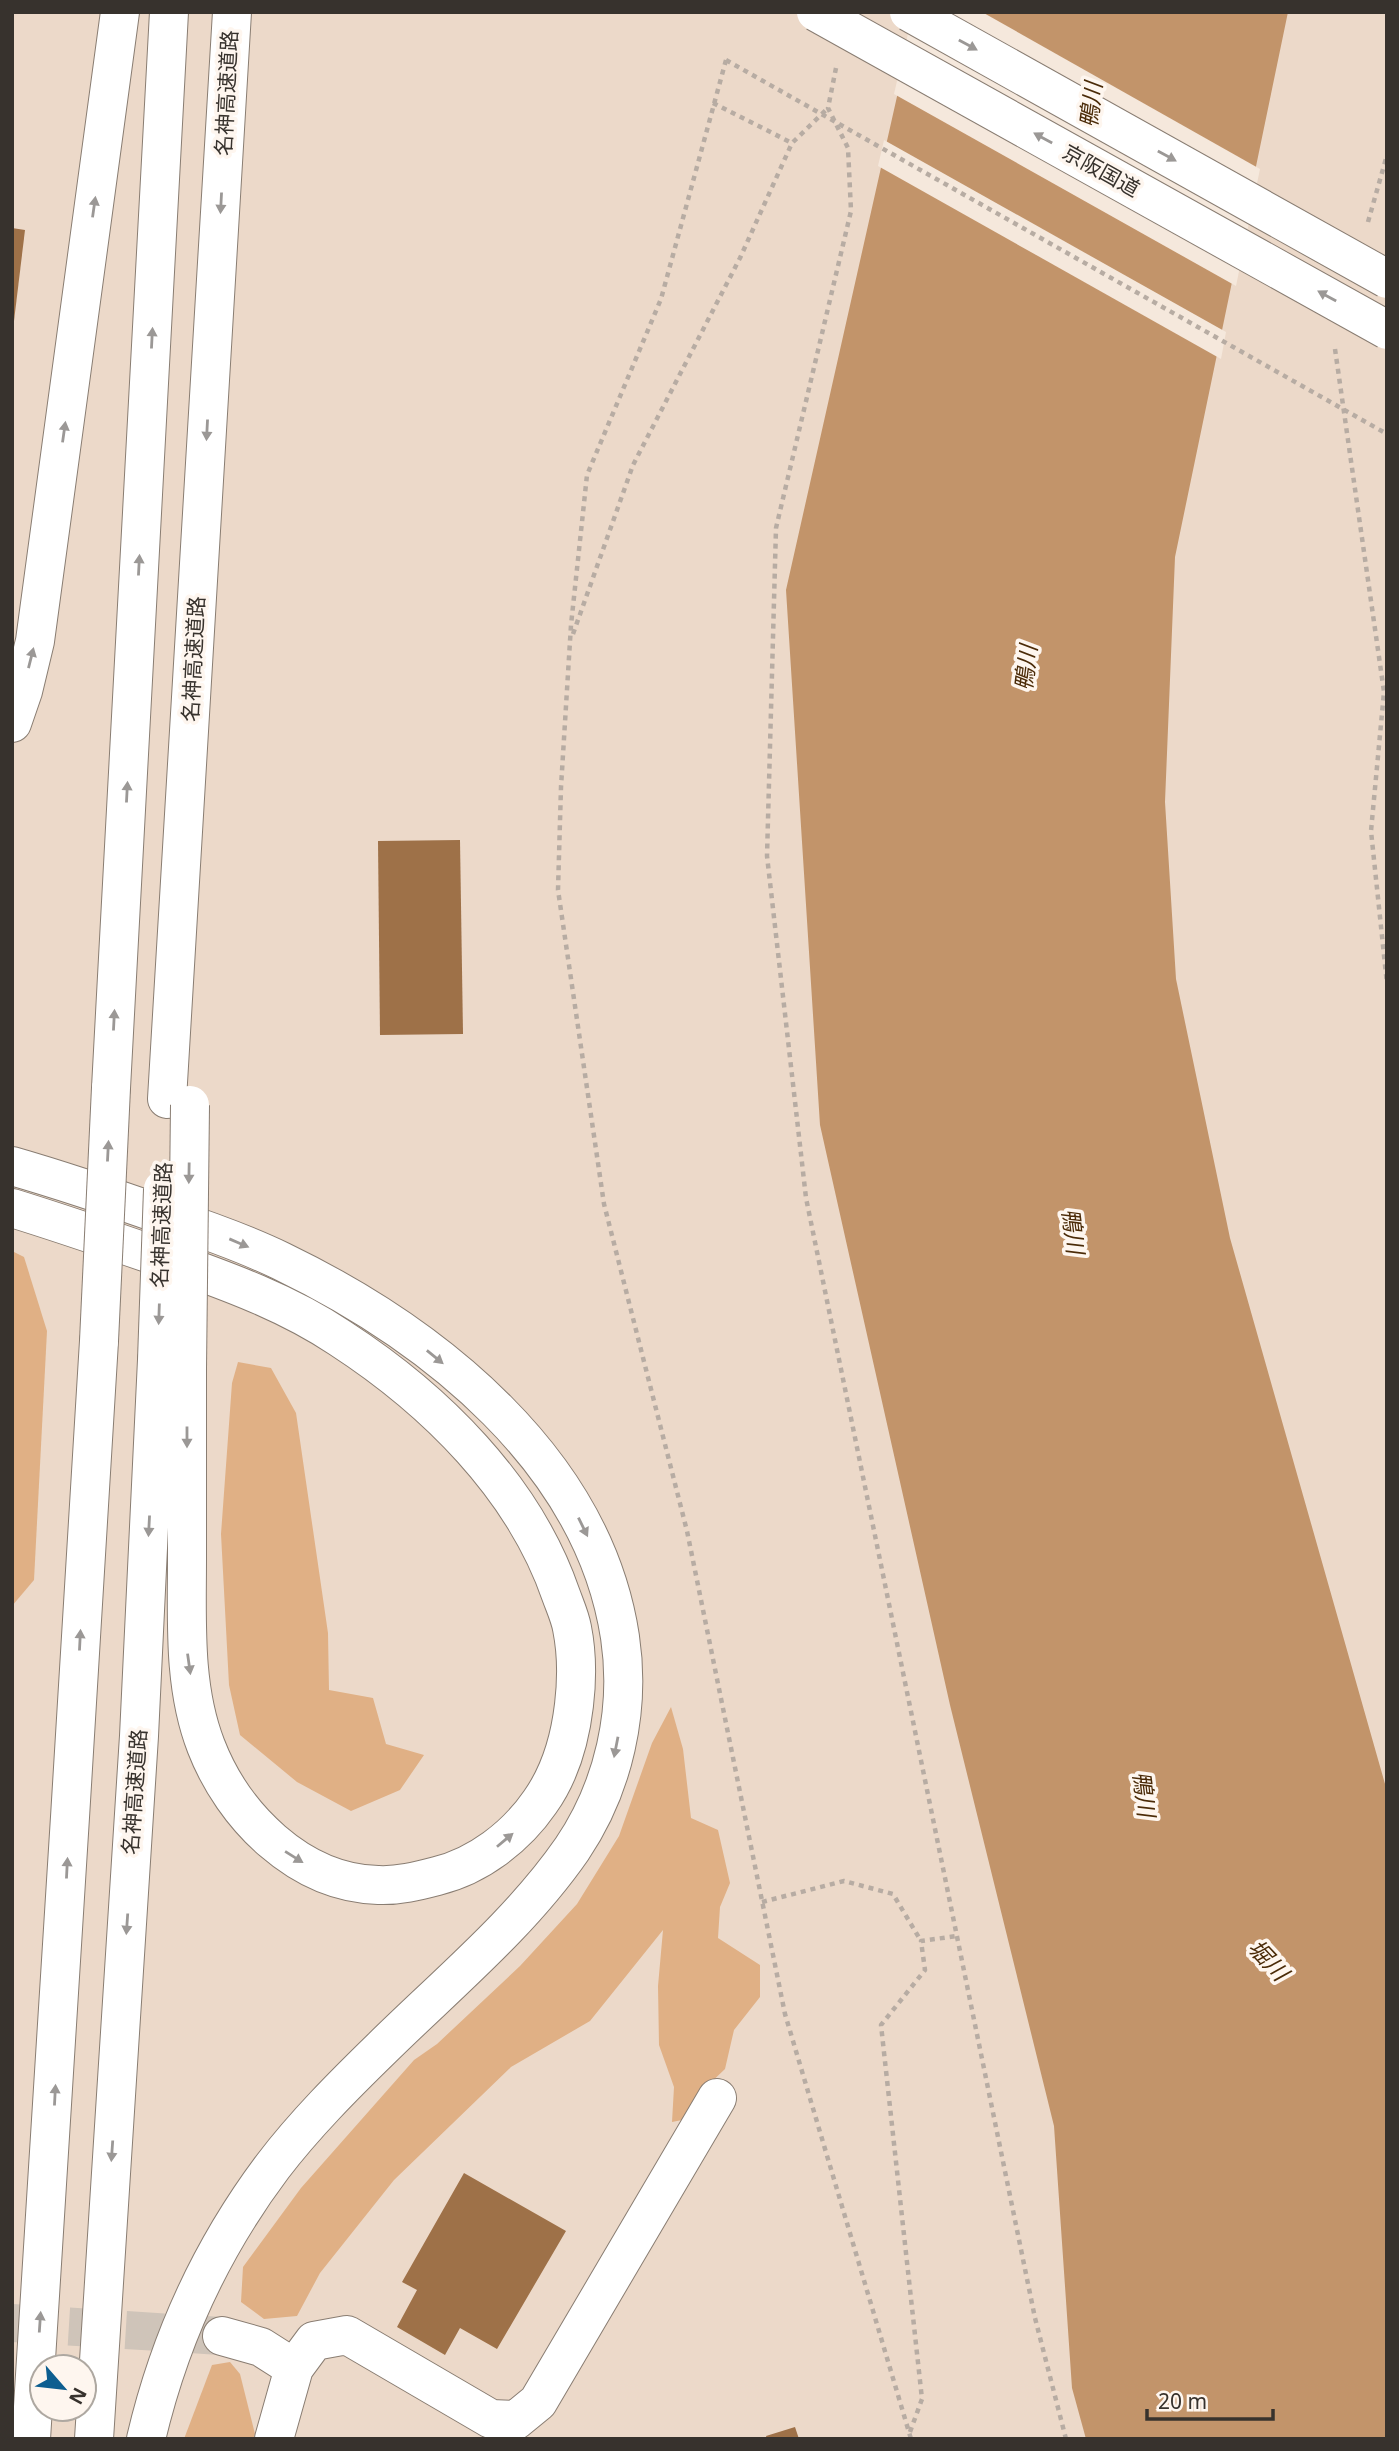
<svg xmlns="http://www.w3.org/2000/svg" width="1399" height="2451" font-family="'Noto Sans','Noto Sans JP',sans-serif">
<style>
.built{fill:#ecd9c9;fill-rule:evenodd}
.forest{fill:#e0b085}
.water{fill:#c2946a}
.pier{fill:#f5e8dc}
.building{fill:#9e7148}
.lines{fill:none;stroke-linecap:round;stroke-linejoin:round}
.minor-tunnel{stroke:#cfc4b9;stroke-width:38;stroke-dasharray:38 19;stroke-linecap:butt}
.minor-casing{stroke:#897d72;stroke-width:40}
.highway-casing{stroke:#897d72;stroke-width:40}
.path{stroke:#b7aca3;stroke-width:4.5;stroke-dasharray:5 5;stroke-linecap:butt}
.minor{stroke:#fff;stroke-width:38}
.highway{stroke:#fff;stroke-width:38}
.highway-bridge-casing{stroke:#897d72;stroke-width:40;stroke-linecap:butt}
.path-bridge{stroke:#b7aca3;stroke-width:4.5;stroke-dasharray:5 5;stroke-linecap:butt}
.highway-bridge{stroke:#fff;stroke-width:38}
.oneway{fill:#9b9896}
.labels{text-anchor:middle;stroke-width:7;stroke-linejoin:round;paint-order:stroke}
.street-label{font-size:21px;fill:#37322d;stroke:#fef6ef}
.water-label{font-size:23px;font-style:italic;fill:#4b2b08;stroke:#fef6ef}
</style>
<rect width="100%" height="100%" fill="#f5e8dc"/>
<path class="built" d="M12 12H1387V2439H12ZM42 2367H84V2409H42Z"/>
<g class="forest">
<path d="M12 1251 24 1257 47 1331 34 1580 12 1606Z"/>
<path d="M238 1362 271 1368 296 1413 328 1633 329 1690 373 1698 386 1744 424 1755 400 1790 351 1811 297 1782 240 1735 229 1685 221 1534 232 1383Z"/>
<path d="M671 1707 683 1749 691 1818 718 1830 730 1883 720 1907 718 1938 760 1965V1997L734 2030 725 2069 702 2091 687 2119 672 2122 674 2087 659 2045 658 1986 663 1930 590 2021 511 2067 394 2180 320 2273 297 2316 264 2319 241 2302 243 2267 301 2188 414 2060 437 2044 520 1966 577 1904 619 1836 652 1743Z"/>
<path d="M230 2362 240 2374 255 2434 253 2439H184L212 2365Z"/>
</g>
<path class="water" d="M916 12H1288L1175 557 1165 802 1176 979 1230 1238 1387 1791V2439H1086L1072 2388 1054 2126 950 1705 820 1125 786 590Z"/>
<g class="pier">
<path d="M913 12H982L1260 169 1236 286 894 94Z"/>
<path d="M884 140 1226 332 1221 359 878 166Z"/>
</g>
<g class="building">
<path d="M12 228 25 230 14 321H12Z"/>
<path d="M460 840 463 1034 380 1035 378 841Z"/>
<path d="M464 2173 566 2231 497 2349 460 2328 445 2355 397 2327 417 2290 402 2282Z"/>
<path d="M795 2427 799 2439H767L766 2436Z"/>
</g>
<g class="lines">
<path class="minor-tunnel" d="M12 2323 222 2336"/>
<defs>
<g id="minor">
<path d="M222 2336 261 2347 294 2368"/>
<path d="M274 2439 294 2368 314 2341 347 2335 491 2419 516 2420 538 2402 717 2098"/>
</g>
<g id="highway">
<path d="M12 723 23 691 35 641 120 12"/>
<path d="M111 1088 169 12"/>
<path d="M167 1099 232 12"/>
<path d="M12 1166C64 1181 114 1198 165 1216 204 1229 244 1243 281 1261 432 1334 593 1460 620 1637 631 1710 614 1787 572 1849 520 1924 447 1984 382 2048 344 2085 305 2124 273 2166 212 2247 169 2341 146 2439"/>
<path d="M12 1208C64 1224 116 1242 168 1260 227 1281 288 1303 340 1338 434 1399 524 1487 561 1595 565 1606 570 1617 572 1628 577 1653 577 1680 574 1705 570 1739 560 1774 540 1802 516 1837 478 1866 437 1876 418 1881 398 1886 378 1885 299 1883 233 1816 206 1746 183 1687 187 1620 187 1559 187 1495 187 1432 187 1369"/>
<path d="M31 2439C57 2073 75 1707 99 1341"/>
<path d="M94 2439 139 1736 157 1360"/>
</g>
</defs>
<use href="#minor" class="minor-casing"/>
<use href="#highway" class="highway-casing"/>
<g class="path">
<path d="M726 60 661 299 587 475 571 625 561 787 558 890 604 1204 687 1531 785 2014 911 2439"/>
<path d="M836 68 828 108 848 148 851 211 776 528 767 856 806 1198 1035 2318 1066 2439"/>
<path d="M713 103 792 143"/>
<path d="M1368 222 1387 155"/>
<path d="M1335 349 1384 692 1371 831 1387 984"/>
<path d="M573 634 633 465 740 258 792 143 828 108"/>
<path d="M762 1902 844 1881 893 1894 921 1941"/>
<path d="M910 2432 922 2399 881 2025 925 1970 921 1941 957 1936"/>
</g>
<use href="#minor" class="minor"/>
<use href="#highway" class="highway"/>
<defs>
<g id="highway-bridge">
<path d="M816 12 1387 330"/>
<path d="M909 12 1387 279"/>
<path d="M99 1341 111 1088"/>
<path d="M157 1360 163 1189"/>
<path d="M187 1369 190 1105"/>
</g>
</defs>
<use href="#highway-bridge" class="highway-bridge-casing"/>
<path class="path-bridge" d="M726 60 1387 434"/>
<use href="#highway-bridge" class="highway-bridge"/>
</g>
<defs><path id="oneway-solid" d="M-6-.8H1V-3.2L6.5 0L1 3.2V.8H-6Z" transform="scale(1.75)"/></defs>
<g class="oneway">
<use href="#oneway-solid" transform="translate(968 45) rotate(29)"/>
<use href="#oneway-solid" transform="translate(1043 138) rotate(-151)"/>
<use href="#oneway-solid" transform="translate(1167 156) rotate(29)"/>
<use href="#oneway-solid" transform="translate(221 203) rotate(93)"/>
<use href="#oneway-solid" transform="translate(94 207) rotate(-82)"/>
<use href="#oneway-solid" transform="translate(1327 296) rotate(-151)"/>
<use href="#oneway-solid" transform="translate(152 338) rotate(-87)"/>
<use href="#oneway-solid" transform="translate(207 430) rotate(93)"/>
<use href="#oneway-solid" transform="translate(64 432) rotate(-82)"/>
<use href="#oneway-solid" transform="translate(139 565) rotate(-87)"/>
<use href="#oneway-solid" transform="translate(31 658) rotate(-76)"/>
<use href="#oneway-solid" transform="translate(127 792) rotate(-87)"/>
<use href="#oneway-solid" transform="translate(114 1020) rotate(-87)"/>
<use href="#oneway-solid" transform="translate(108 1151) rotate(-87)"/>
<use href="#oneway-solid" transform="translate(189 1173) rotate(91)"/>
<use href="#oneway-solid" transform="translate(239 1243) rotate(23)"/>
<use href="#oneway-solid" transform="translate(159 1314) rotate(92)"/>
<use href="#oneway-solid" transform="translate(435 1357) rotate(39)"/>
<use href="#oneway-solid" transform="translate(187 1437) rotate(90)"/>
<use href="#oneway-solid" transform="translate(149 1526) rotate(93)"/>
<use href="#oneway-solid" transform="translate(583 1527) rotate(64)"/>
<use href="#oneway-solid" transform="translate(80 1640) rotate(-87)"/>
<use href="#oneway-solid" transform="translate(189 1664) rotate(82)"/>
<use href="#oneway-solid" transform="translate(616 1747) rotate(101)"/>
<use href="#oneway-solid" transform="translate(505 1840) rotate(-40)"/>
<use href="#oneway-solid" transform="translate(294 1857) rotate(32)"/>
<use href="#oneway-solid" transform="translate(67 1868) rotate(-87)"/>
<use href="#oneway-solid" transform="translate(127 1924) rotate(94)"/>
<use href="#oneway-solid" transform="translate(55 2095) rotate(-87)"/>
<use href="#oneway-solid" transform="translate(112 2151) rotate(94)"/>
<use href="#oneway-solid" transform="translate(40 2322) rotate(-86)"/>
</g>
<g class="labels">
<g class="street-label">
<text transform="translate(227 93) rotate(-87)" y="7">名神高速道路</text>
<text transform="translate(1101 171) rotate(29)" y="7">京阪国道</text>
<text transform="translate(194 659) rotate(-87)" y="7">名神高速道路</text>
<text transform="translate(162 1225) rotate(-88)" y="7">名神高速道路</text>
<text transform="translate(135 1792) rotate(-86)" y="7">名神高速道路</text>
</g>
<g class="water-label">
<text transform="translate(1091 105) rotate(-83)" y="8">鴨川</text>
<text transform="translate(1026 668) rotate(-83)" y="8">鴨川</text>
<text transform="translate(1073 1231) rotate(83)" y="8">鴨川</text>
<text transform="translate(1144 1794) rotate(83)" y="8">鴨川</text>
<text transform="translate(1268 1960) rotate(47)" y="8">堀川</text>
</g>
</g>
<rect width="1399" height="2451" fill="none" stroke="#37322d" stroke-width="28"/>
<g transform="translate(63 2388) rotate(118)"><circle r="33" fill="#fef6ef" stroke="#aea8a1" stroke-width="2"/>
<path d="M0-5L12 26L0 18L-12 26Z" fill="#0d5e90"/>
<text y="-10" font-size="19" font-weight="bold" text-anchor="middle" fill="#37322d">N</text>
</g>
<path d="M1147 2409v10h126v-10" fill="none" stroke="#37322d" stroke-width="3.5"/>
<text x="1158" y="2409" font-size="21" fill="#37322d" stroke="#fef6ef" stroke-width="5" paint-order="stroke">20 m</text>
</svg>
